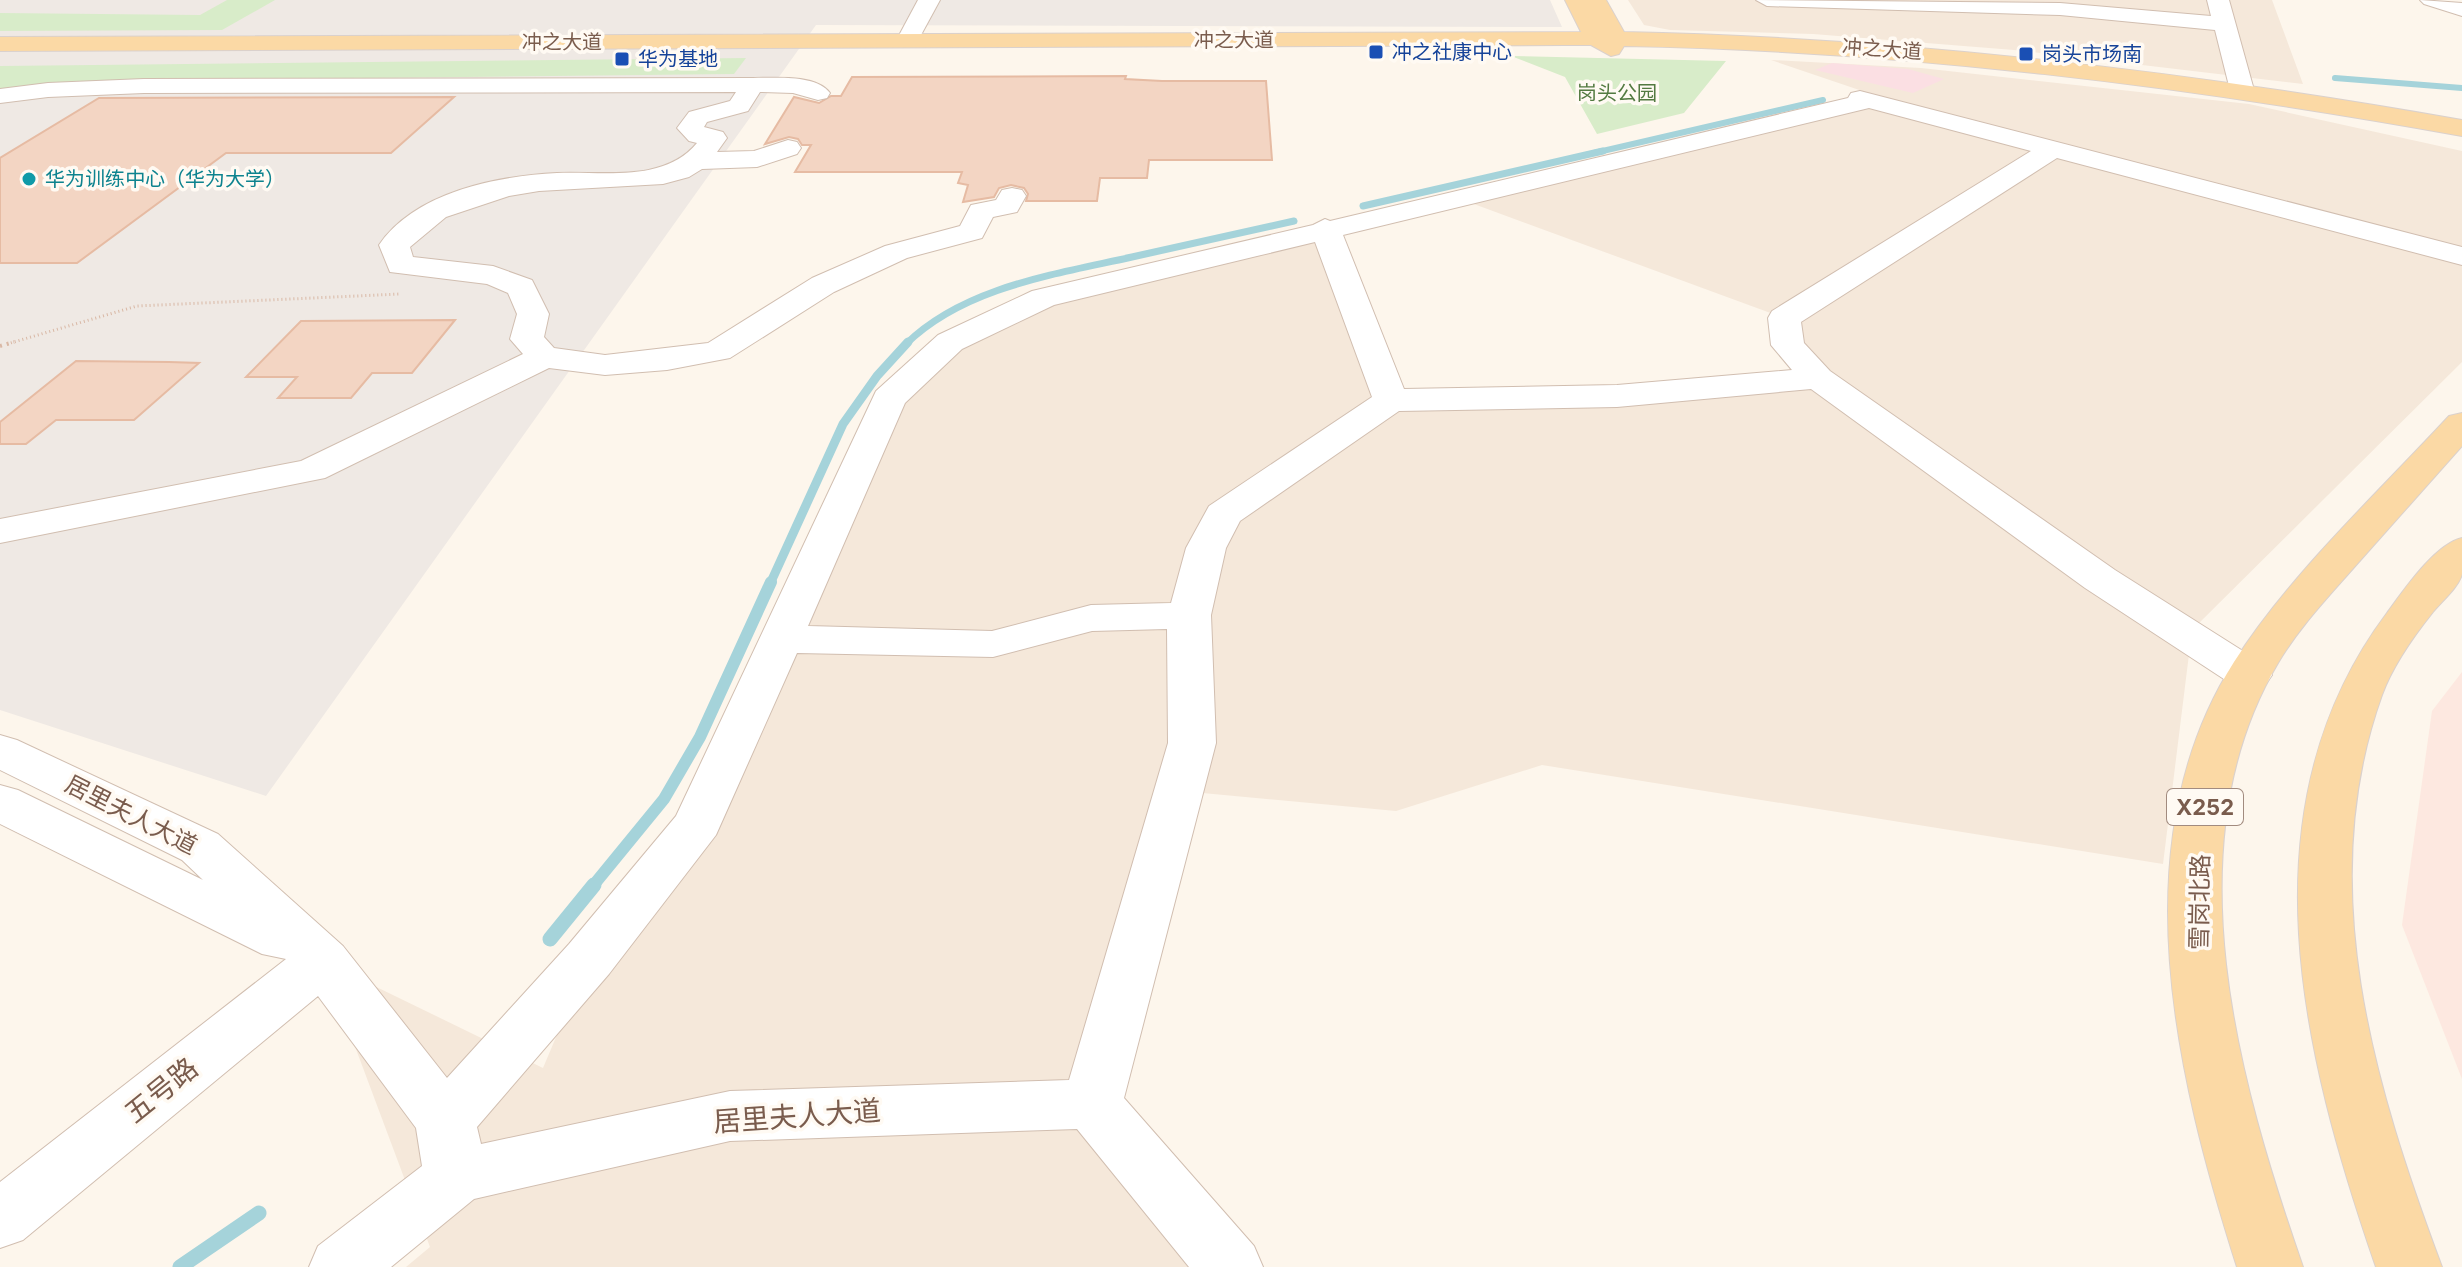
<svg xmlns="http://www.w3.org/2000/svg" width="2462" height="1267" font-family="Inter,'Noto Sans SC',sans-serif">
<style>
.residential{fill:#f5e8da}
.commercial{fill:#fde8e0}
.industrial{fill:#efe9e4}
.medical{fill:#fbdfe3}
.green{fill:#d8ecc9}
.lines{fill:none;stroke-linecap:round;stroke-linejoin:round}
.stream-far4{stroke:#a5d3da;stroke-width:6}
.stream-far3{stroke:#a5d3da;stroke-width:7}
.stream-far2{stroke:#a5d3da;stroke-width:9}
.stream-far1{stroke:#a5d3da;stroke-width:12}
.stream{stroke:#a5d3da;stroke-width:15}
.building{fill:#f3d5c3;stroke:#e6bba3;stroke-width:2}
.minor-casing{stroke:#d1beb0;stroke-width:2}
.major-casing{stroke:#dad1cd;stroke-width:2}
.path-far1{stroke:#d9b8a5;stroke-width:3;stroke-dasharray:1 3;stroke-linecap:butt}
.path{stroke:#d9b8a5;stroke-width:4;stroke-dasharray:2 5;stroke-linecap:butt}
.minor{fill:#fff;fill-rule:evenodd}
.major{fill:#fbd9a5;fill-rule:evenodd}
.transit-dot{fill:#1a4fb4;stroke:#fffaf3;stroke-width:3}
.culture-dot{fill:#0f9aa8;stroke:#fffaf3;stroke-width:3}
.labels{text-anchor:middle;stroke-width:7;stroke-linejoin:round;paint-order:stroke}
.far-street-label{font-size:20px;fill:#7a5c4d;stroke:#fffaf3}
.far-transit-label{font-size:20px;fill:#164399;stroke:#fffaf3;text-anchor:start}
.far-park-label{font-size:20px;fill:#537a41;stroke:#fffaf3}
.far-culture-label{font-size:20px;fill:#0d838f;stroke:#fffaf3;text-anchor:start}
.shield{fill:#fffaf3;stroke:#a28b7f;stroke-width:2}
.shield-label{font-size:22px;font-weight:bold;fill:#7a5c4d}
.street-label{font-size:24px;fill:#7a5c4d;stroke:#fffaf3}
.near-street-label{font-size:28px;fill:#7a5c4d;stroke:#fffaf3}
</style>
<rect width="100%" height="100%" fill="#fdf6ec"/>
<g class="residential">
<path d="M1628 0H2272L2303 84 2014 50 1813 34 1670 30 1644 25Z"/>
<path d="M1771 60 1921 68 2249 104 2462 151V362L2192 630 2163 864 1542 765 1396 811 1181 791 1092 1104 1230 1267H406L430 1247 323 961 543 1068 589 959 698 823 889 399 950 342 1043 298 1325 228 1391 400 1817 378 1784 318 1463 200 1880 97Z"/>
</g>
<path class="commercial" d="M2462 672V1079L2402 925 2432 711Z"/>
<path class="industrial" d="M0 0H1550L1562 27 816 25 266 796 0 710Z"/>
<path class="medical" d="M1832 63 1908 69 1944 79 1913 93 1815 70Z"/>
<g class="green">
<path d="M227 0H275L222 30 0 31V13L200 15Z"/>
<path d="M1511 56 1726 61 1684 113 1597 134 1565 77Z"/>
<path d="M746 58 734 74 98 81 0 90V66Z"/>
</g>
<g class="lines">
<g class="stream-far4">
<path d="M2335 78 2462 88"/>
<path d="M1594 153 1823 100"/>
</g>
<g class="stream-far3">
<path d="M1363 206 1603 151"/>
<path d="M906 344C964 287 1056 274 1132 257 1186 245 1240 233 1294 221"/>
</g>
<path class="stream-far2" d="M770 584 843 424 877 376 908 342"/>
<path class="stream-far1" d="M592 887 664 799 700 737 771 582"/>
<g class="stream">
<path d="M550 939 594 885"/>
<path d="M180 1267 259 1213"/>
</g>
</g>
<g class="building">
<path d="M1126 76 1125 79 1162 81H1266L1272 160H1149L1147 178H1100L1097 201H1026L1028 194 1024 188 1011 185 999 188 994 197 963 202 968 185 958 183 962 172H795L811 145H802L798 139 789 137 765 144 794 97 819 103 831 96H841L852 77Z"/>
<path d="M454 97 391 153H226L77 263H0V158L99 98Z"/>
<path d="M455 320 412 373H372L351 398H278L297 377H246L301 321Z"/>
<path d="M76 361 169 362 199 363 134 420H56L26 444H0V422Z"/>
</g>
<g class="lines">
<defs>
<g id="minor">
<path d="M918 0H940L915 46H899L896 41Z"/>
<path d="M1756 0 2060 3 2211 16 2207 0H2229L2254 90 2251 95H2233L2230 90 2215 30 2060 15 1767 6Z"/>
<path d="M2420 0 2462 3V16L2424 4Z"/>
<path d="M753 78C775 78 816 74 830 93L827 98 818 100 793 93 760 92 748 111 707 122 704 127 723 132 727 138 717 152 754 151 788 140 797 142 801 148 797 154 757 167 702 169 689 177 663 184 539 191 509 196 446 217 410 247 413 257 493 266 532 280 549 314 544 337 554 348 605 355 708 343 812 278 885 246 960 226 971 205 996 200 1002 190 1012 188 1022 190 1026 196 1017 212 993 217 982 238 907 258 834 292 730 358 667 370 605 375 549 368 325 478 0 543V519L301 461 523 354 510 339 517 314 508 293 487 284 390 272 379 245C415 192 497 176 557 173 604 171 664 183 697 143L689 141 677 128 689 112 730 101 736 92 144 93 48 97 0 103V89L48 83 144 79Z"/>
<path d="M1860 91 2462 247V265L2057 158 1801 322 1804 343 1830 371 2115 570 2265 665 2272 675 2265 685 2249 689 2233 685 2085 588 1811 389 1617 407 1399 411 1240 521 1226 548 1211 615 1216 743 1124 1098 1254 1246 1263 1267H1189L1077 1129 730 1141 474 1199 391 1267H309L318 1246 422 1166 416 1128 318 996 23 1240 0 1248V1182L286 959 262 954 0 824V785L18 790 203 880 182 860 0 770V735L17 740 218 834 343 946 447 1078 569 944 676 816 876 391 938 335 1032 291 1313 225 1325 219 1330 221 1848 98 1851 93ZM1869 108 2031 151 1772 311 1768 318 1771 345 1792 370 1617 385 1404 389 1343 235ZM1315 242 1372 397 1209 506 1186 548 1171 603 1091 605 992 631 808 626 905 403 962 349 1054 305ZM1167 629 1168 743 1069 1080 730 1091 481 1144 477 1127 609 974 716 835 797 653 993 657 1092 631Z"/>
</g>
<g id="major">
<path d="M1565 0H1606L1624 32C1906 38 2184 71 2462 120V136C2185 86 1906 51 1624 46L1619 54 1611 56 1591 45H1565L0 51V37L1581 32Z"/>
<path d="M2462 413V446C2427 485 2392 525 2357 564 2329 596 2300 626 2278 663 2170 845 2239 1083 2303 1267H2237C2177 1078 2119 843 2234 662 2290 574 2377 494 2449 416Z"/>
<path d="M2462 538C2462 549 2462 563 2462 574 2459 587 2441 602 2433 612 2413 637 2393 665 2382 695 2313 886 2374 1085 2442 1267H2376C2303 1055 2240 809 2387 613 2404 590 2435 544 2462 538Z"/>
</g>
</defs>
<use href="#minor" class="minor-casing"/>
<use href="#major" class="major-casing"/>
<path class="path-far1" d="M7 344 137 306 400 294"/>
<path class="path" d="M0 346 14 342"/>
<use href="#minor" class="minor"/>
<use href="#major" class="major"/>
</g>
<g class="transit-dot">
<rect x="1368" y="44" width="16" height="16" rx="4"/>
<rect x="2018" y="46" width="16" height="16" rx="4"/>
<rect x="614" y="51" width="16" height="16" rx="4"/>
</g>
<circle class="culture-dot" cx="29" cy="179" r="8"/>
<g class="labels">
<g class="far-street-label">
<text x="1234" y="47">冲之大道</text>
<text x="562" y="49">冲之大道</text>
<text transform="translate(1882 49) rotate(4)" y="7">冲之大道</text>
</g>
<g class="far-transit-label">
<text x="1392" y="59">冲之社康中心</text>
<text x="2042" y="61">岗头市场南</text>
<text x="638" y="66">华为基地</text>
</g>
<g class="far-park-label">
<text x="1617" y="100">岗头公园</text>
</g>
<g class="far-culture-label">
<text x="45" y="186">华为训练中心（华为大学）</text>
</g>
<rect class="shield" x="2167" y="789" width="76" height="36" rx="6"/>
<g class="shield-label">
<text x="2205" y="815">X252</text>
</g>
<g class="street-label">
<text transform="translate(131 815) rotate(27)" y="8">居里夫人大道</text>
<text transform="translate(2200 902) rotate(-89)" y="8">雪岗北路</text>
</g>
<g class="near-street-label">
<text transform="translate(161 1090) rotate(-39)" y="10">五号路</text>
<text transform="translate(797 1116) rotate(-4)" y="10">居里夫人大道</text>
</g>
</g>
</svg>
